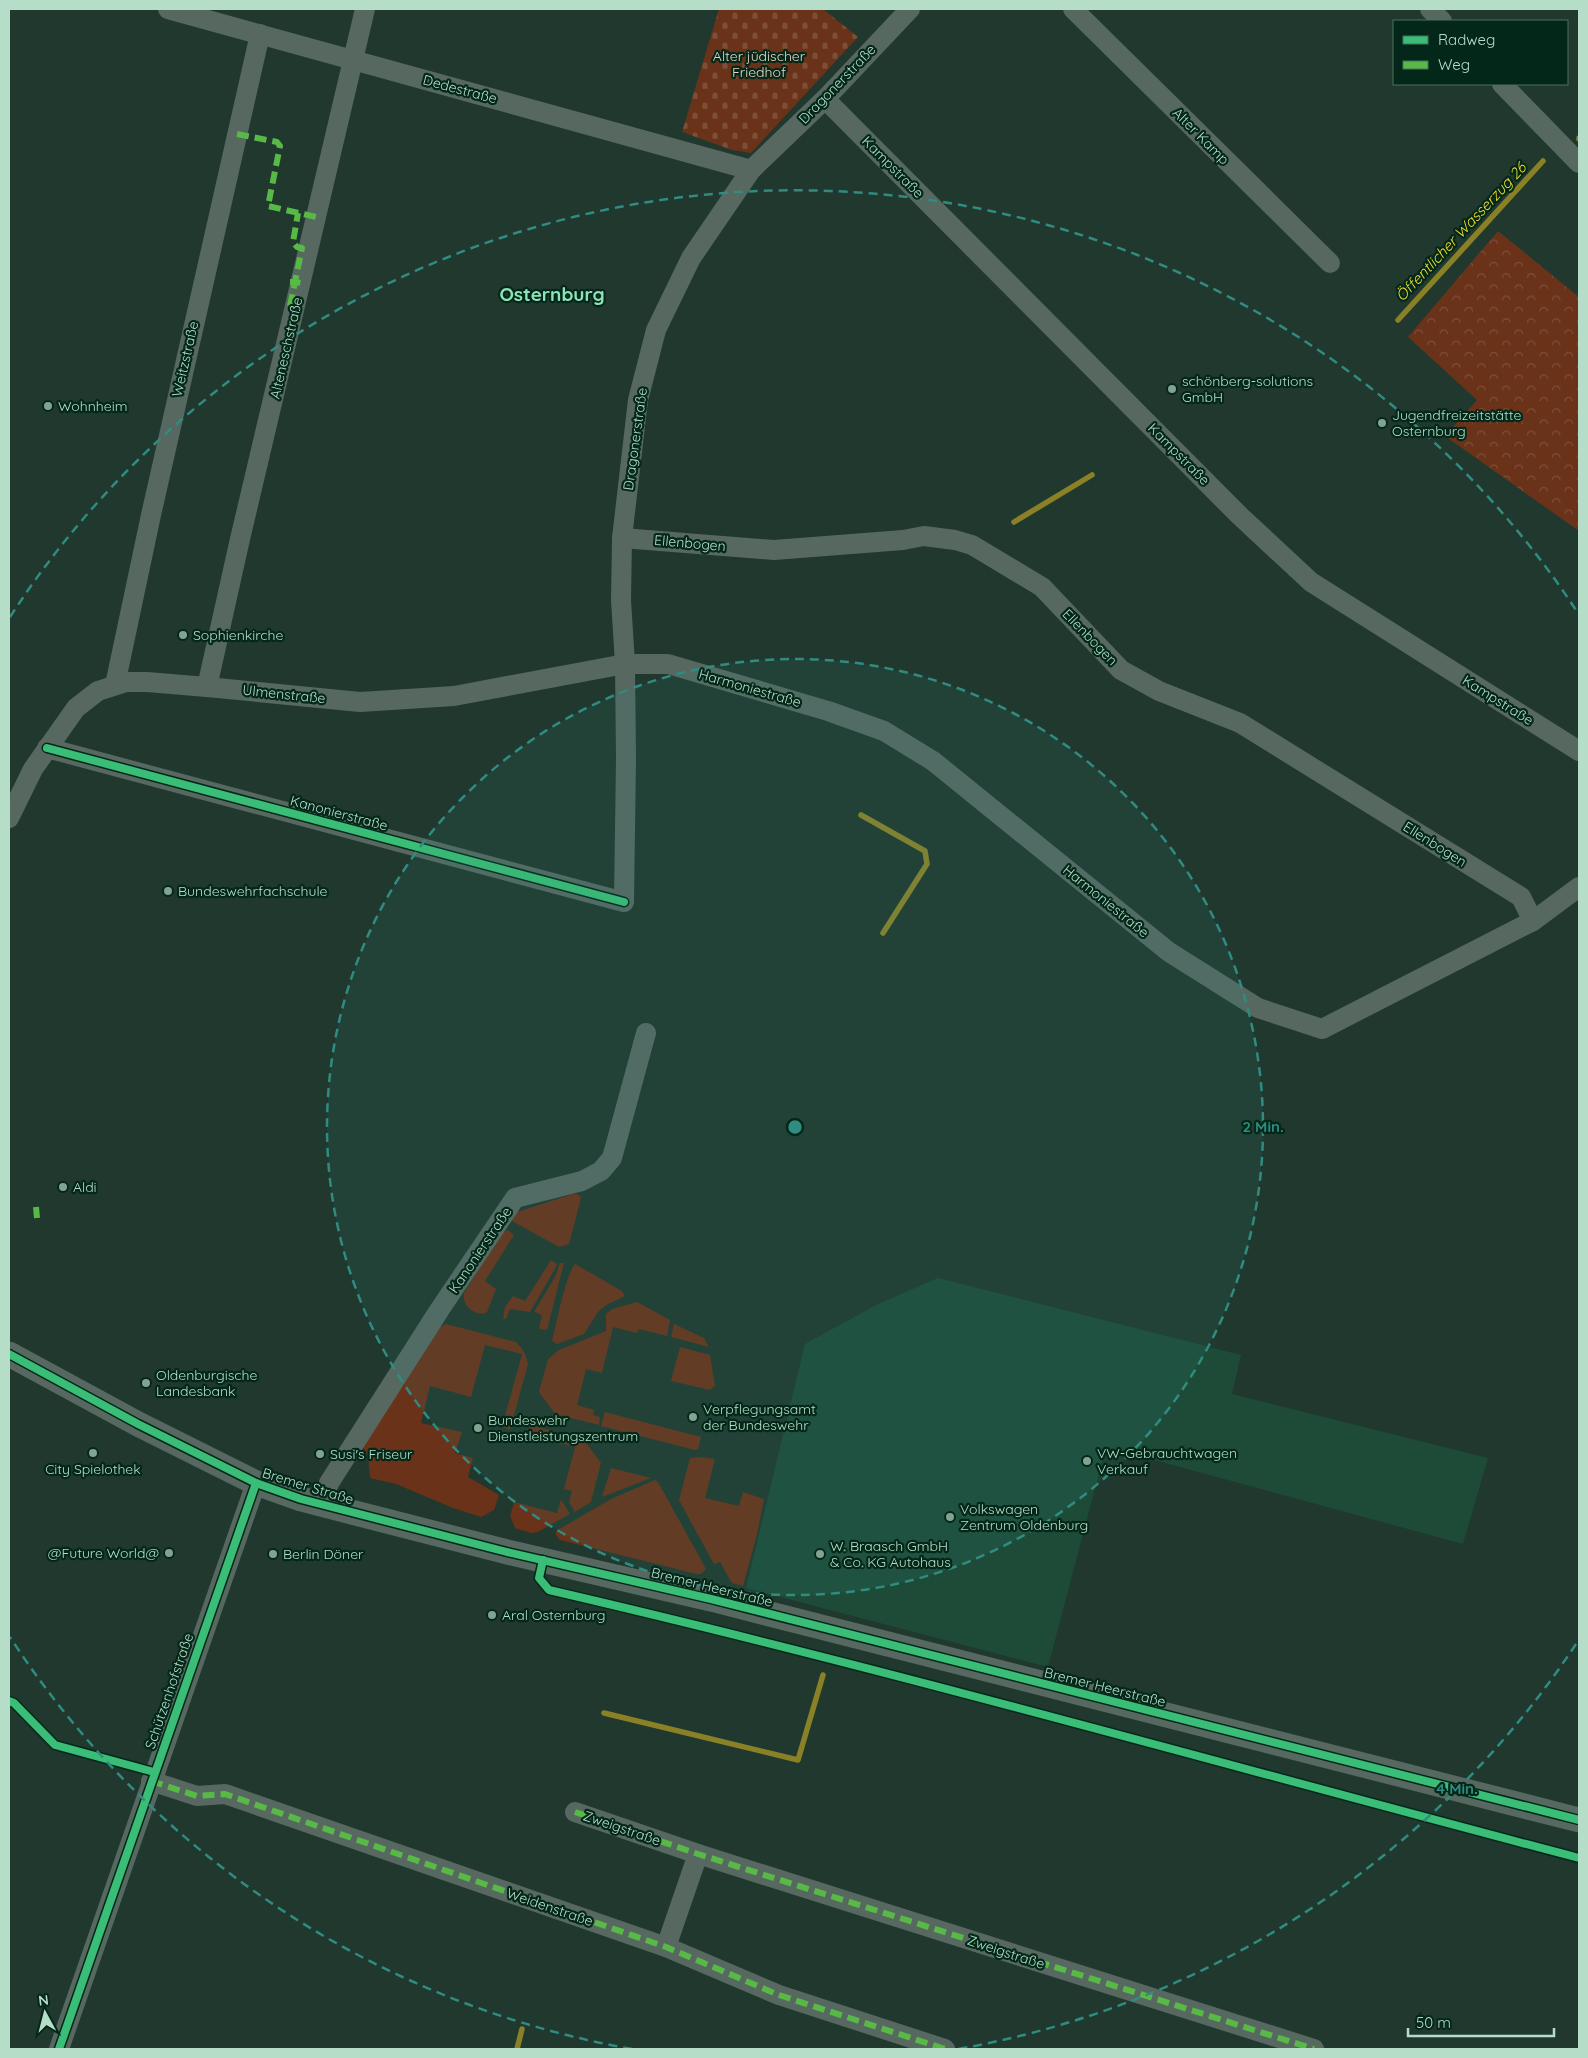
<svg xmlns="http://www.w3.org/2000/svg" width="1588" height="2058" font-family="Quicksand,sans-serif">
<style>
.built{fill:#1d4b37}
.grass{fill:#6a3219}
.cemetery{fill:url(#cemetery-stones)}
.park{fill:url(#park-crowns)}
.lines{fill:none;stroke-linecap:round;stroke-linejoin:round}
.stream{stroke:#8a8127;stroke-width:5.5}
.minor{stroke:#566860;stroke-width:20}
.tertiary{stroke:#566860;stroke-width:25}
.quiet{stroke:#58b947;stroke-width:6;stroke-dasharray:12 6;stroke-linecap:butt}
.cycleway-casing{stroke:#032819;stroke-width:11}
.cycleway{stroke:#3abd76;stroke-width:8}
.ring{fill:none;stroke:#308b80;stroke-width:2.5;stroke-dasharray:9 6}
.poi-dot{fill:#82a392;stroke:#032819;stroke-width:2}
.labels{text-anchor:middle;stroke-width:4.5;stroke-linejoin:round;paint-order:stroke}
.park-label{font-size:14px;fill:#ecd0c5;stroke:#032819}
.street-label{font-size:14px;fill:#b6ddc8;stroke:#032819}
.poi-label{font-size:14px;fill:#b6ddc8;stroke:#032819;text-anchor:start}
.water-label{font-size:15px;font-style:italic;fill:#f5de35;stroke:#032819}
.district-label{font-size:19px;font-weight:bold;fill:#8ee2b7;stroke:#032819}
.centre{fill:#308b80;stroke:#032819;stroke-width:2.5}
.ring-label{font-size:15px;text-anchor:middle;font-weight:bold;fill:#308b80;stroke:#032819;stroke-width:4.5;stroke-linejoin:round;paint-order:stroke}
</style>
<defs>
<pattern id="cemetery-stones" width="16" height="16" patternUnits="userSpaceOnUse" patternTransform="scale(1.25)"><rect width="16" height="16" fill="#6a3219"/><path d="M2 7V4a2 2 0 0 1 4 0v3zM10 15v-3a2 2 0 0 1 4 0v3z" fill="#7d4f39"/></pattern>
<pattern id="park-crowns" width="20" height="18" patternUnits="userSpaceOnUse" patternTransform="scale(1.25)"><rect width="20" height="18" fill="#6a3219"/><path d="M2 6a3 3 0 1 1 6 0M12 15a3 3 0 1 1 6 0" fill="none" stroke="#7d4f39"/></pattern>
</defs>
<rect width="100%" height="100%" fill="#20382e"/>
<path class="built" d="M938 1278 1241 1355 1232 1394 1488 1458 1463 1544 1106 1447 1048 1667 746 1588 805 1344 876 1305Z"/>
<g class="grass">
<path d="M573 1194H577L581 1197 580 1202 569 1244 559 1247 512 1221 511 1217 517 1212Z"/>
<path d="M508 1230 514 1235 485 1281 496 1289 487 1312C476 1318 461 1305 464 1293L501 1233Z"/>
<path d="M551 1260 557 1264 555 1269 530 1312 510 1309 506 1319H503L505 1307 513 1296 525 1301Z"/>
<path d="M560 1263H564L547 1330 539 1329 542 1315 534 1312 555 1277Z"/>
<path d="M575 1264 622 1291 625 1296 606 1305 598 1312 584 1334 557 1344 552 1341C556 1325 566 1274 575 1264Z"/>
<path d="M637 1302 670 1320 667 1336 639 1329 637 1333 613 1327 602 1373 586 1369 577 1405 594 1410 593 1415 600 1417 599 1425 555 1414 539 1392 548 1359 559 1350 606 1331V1314L612 1309Z"/>
<path d="M446 1324 516 1342C523 1349 526 1354 528 1364L510 1430 502 1427 522 1354 485 1345 471 1397 430 1386 421 1423 462 1432 455 1453 473 1458 468 1477 499 1495 494 1510 481 1517 453 1508 396 1484 370 1478 368 1456 362 1445 440 1327Z"/>
<path d="M674 1324 704 1338 709 1347 671 1337Z"/>
<path d="M680 1347 710 1355 715 1386 710 1390 671 1381Z"/>
<path d="M605 1412 701 1437 698 1449 695 1450 601 1426Z"/>
<path d="M531 1425 584 1440 601 1463 591 1502 575 1512 569 1502 572 1491 564 1489 575 1447 528 1435Z"/>
<path d="M701 1457 715 1459 705 1498 739 1506 743 1492 764 1499 757 1534 743 1586 732 1583 720 1562 714 1564 679 1500 690 1458Z"/>
<path d="M611 1468 651 1478 602 1497Z"/>
<path d="M655 1480 658 1482 706 1569 701 1574H697L560 1540 556 1535V1531L611 1499Z"/>
<path d="M561 1499 570 1514 538 1532 531 1533 515 1528 510 1516 514 1502 557 1513Z"/>
</g>
<path class="cemetery" d="M719 9H823L858 37 751 153 732 150 682 132Z"/>
<path class="park" d="M1498 231 1579 297V531L1445 436 1477 400 1408 337Z"/>
<g class="lines">
<g class="stream">
<path d="M1579 139V138"/>
<path d="M1398 320 1543 161"/>
<path d="M1014 522 1092 475"/>
<path d="M861 815 925 851 927 864 883 933"/>
<path d="M604 1713 798 1760 823 1675"/>
<path d="M517 2049 522 2029"/>
</g>
<g class="minor">
<path d="M168 9 751 170"/>
<path d="M1073 9 1330 263"/>
<path d="M1430 9 1442 21"/>
<path d="M1502 84 1579 163"/>
<path d="M825 99 1240 516 1311 582 1579 751"/>
<path d="M622 538 774 550 903 540 924 536 955 540 972 545 1042 587 1121 670 1159 691 1240 723 1521 897 1533 921"/>
<path d="M115 685 151 515 260 34"/>
<path d="M207 687 240 539 365 9"/>
<path d="M47 748 624 902 626 759 625 664 621 600 622 538 638 400 656 330 691 258 751 170 825 99 910 9"/>
<path d="M9 818 33 769 76 708 98 691 126 682H147L207 687 360 702 454 696 625 664H668L828 711 884 731 933 761 1169 952 1258 1008 1322 1029 1533 921 1579 887"/>
<path d="M322 1504 329 1483 440 1309 515 1198 582 1181 601 1171 612 1158 646 1033"/>
<path d="M151 1781 197 1796 225 1794 666 1947 779 1995 945 2049"/>
<path d="M575 1812 698 1854 1314 2049"/>
<path d="M666 1947 698 1854"/>
<path d="M59 2049 256 1483"/>
</g>
<path class="tertiary" d="M9 1354 138 1424 256 1483 301 1499 507 1552 711 1599 1579 1820"/>
<g class="quiet">
<path d="M237 134 277 142 280 146 268 206 316 217"/>
<path d="M290 282H295L302 248 297 247 293 242 298 213"/>
<path d="M290 306 295 282 301 283"/>
<path d="M36 1207 37 1218"/>
<path d="M151 1781 197 1796 225 1794 666 1947 779 1995 945 2049"/>
<path d="M575 1812 698 1854 1314 2049"/>
</g>
<defs>
<g id="cycleway">
<path d="M47 748 624 902"/>
<path d="M9 1354 138 1424 256 1483 301 1499 507 1552 711 1599 1579 1820"/>
<path d="M543 1560 539 1578 549 1590C894 1670 1236 1768 1579 1858"/>
<path d="M9 1701 14 1703 55 1745 154 1772"/>
<path d="M59 2049 256 1483"/>
</g>
</defs>
<use href="#cycleway" class="cycleway-casing"/>
<use href="#cycleway" class="cycleway"/>
</g>
<circle cx="795" cy="1127" r="468" fill="#308b80" fill-opacity=".12"/>
<g class="ring">
<circle cx="795" cy="1127" r="468"/>
<path d="M1576 1644A936 936 0 0 1 958 2049M632 2049A936 936 0 0 1 10 1637M10 617A936 936 0 0 1 1576 610"/>
</g>
<g class="poi-dot">
<circle cx="1172" cy="389" r="5"/>
<circle cx="48" cy="406" r="5"/>
<circle cx="1382" cy="423" r="5"/>
<circle cx="183" cy="635" r="5"/>
<circle cx="168" cy="891" r="5"/>
<circle cx="63" cy="1187" r="5"/>
<circle cx="146" cy="1383" r="5"/>
<circle cx="693" cy="1417" r="5"/>
<circle cx="478" cy="1428" r="5"/>
<circle cx="93" cy="1453" r="5"/>
<circle cx="320" cy="1454" r="5"/>
<circle cx="1087" cy="1461" r="5"/>
<circle cx="950" cy="1517" r="5"/>
<circle cx="169" cy="1553" r="5"/>
<circle cx="273" cy="1554" r="5"/>
<circle cx="820" cy="1554" r="5"/>
<circle cx="492" cy="1615" r="5"/>
</g>
<g class="labels">
<g class="park-label">
<text x="759" y="61">Alter jüdischer<tspan x="759" dy="16">Friedhof</tspan></text>
</g>
<g class="street-label">
<text transform="translate(837 84) rotate(-46)" y="5">Dragonerstraße</text>
<text transform="translate(460 89) rotate(15)" y="5">Dedestraße</text>
<text transform="translate(1201 136) rotate(45)" y="5">Alter Kamp</text>
<text transform="translate(893 167) rotate(45)" y="5">Kampstraße</text>
<text transform="translate(286 348) rotate(-77)" y="5">Alteneschstraße</text>
<text transform="translate(185 359) rotate(-77)" y="5">Weitzstraße</text>
<text transform="translate(635 439) rotate(-82)" y="5">Dragonerstraße</text>
<text transform="translate(1179 454) rotate(45)" y="5">Kampstraße</text>
<text transform="translate(690 543) rotate(5)" y="5">Ellenbogen</text>
<text transform="translate(1090 637) rotate(46)" y="5">Ellenbogen</text>
<text transform="translate(750 688) rotate(16)" y="5">Harmoniestraße</text>
<text transform="translate(284 694) rotate(6)" y="5">Ulmenstraße</text>
<text transform="translate(1498 700) rotate(32)" y="5">Kampstraße</text>
<text transform="translate(339 813) rotate(15)" y="5">Kanonierstraße</text>
<text transform="translate(1435 844) rotate(32)" y="5">Ellenbogen</text>
<text transform="translate(1106 901) rotate(39)" y="5">Harmoniestraße</text>
<text transform="translate(480 1250) rotate(-56)" y="5">Kanonierstraße</text>
<text transform="translate(308 1486) rotate(17)" y="5">Bremer Straße</text>
<text transform="translate(712 1587) rotate(14)" y="5">Bremer Heerstraße</text>
<text transform="translate(1105 1687) rotate(14)" y="5">Bremer Heerstraße</text>
<text transform="translate(169 1691) rotate(-71)" y="5">Schützenhofstraße</text>
<text transform="translate(622 1828) rotate(19)" y="5">Zweigstraße</text>
<text transform="translate(550 1907) rotate(19)" y="5">Weidenstraße</text>
<text transform="translate(1006 1952) rotate(18)" y="5">Zweigstraße</text>
</g>
<g class="poi-label">
<text x="1182" y="386">schönberg-solutions<tspan x="1182" dy="16">GmbH</tspan></text>
<text x="58" y="411">Wohnheim</text>
<text x="1392" y="420">Jugendfreizeitstätte<tspan x="1392" dy="16">Osternburg</tspan></text>
<text x="193" y="640">Sophienkirche</text>
<text x="178" y="896">Bundeswehrfachschule</text>
<text x="73" y="1192">Aldi</text>
<text x="156" y="1380">Oldenburgische<tspan x="156" dy="16">Landesbank</tspan></text>
<text x="703" y="1414">Verpflegungsamt<tspan x="703" dy="16">der Bundeswehr</tspan></text>
<text x="488" y="1425">Bundeswehr<tspan x="488" dy="16">Dienstleistungszentrum</tspan></text>
<text x="1097" y="1458">VW-Gebrauchtwagen<tspan x="1097" dy="16">Verkauf</tspan></text>
<text x="330" y="1459">Susi's Friseur</text>
<text x="93" y="1474" text-anchor="middle">City Spielothek</text>
<text x="960" y="1514">Volkswagen<tspan x="960" dy="16">Zentrum Oldenburg</tspan></text>
<text x="830" y="1551">W. Braasch GmbH<tspan x="830" dy="16">&amp; Co. KG Autohaus</tspan></text>
<text x="159" y="1558" text-anchor="end">@Future World@</text>
<text x="283" y="1559">Berlin Döner</text>
<text x="502" y="1620">Aral Osternburg</text>
</g>
<g class="water-label">
<text transform="translate(1461 232) rotate(-47)" y="5">Öffentlicher Wasserzug 26</text>
</g>
<g class="district-label">
<text x="552" y="301">Osternburg</text>
</g>
</g>
<circle cx="795" cy="1127" r="8" class="centre"/>
<g class="ring-label">
<text x="1263" y="1132">2 Min.</text>
<text x="1457" y="1794">4 Min.</text>
</g>
<rect width="1588" height="2058" fill="none" stroke="#b6ddc8" stroke-width="20"/>
<rect x="1393" y="20" width="175" height="65" fill="#032819" stroke="#4b705f"/>
<rect x="1403" y="36" width="25" height="8" fill="#3abd76" stroke="#4b705f"/>
<text x="1438" y="45" font-size="15" fill="#b6ddc8">Radweg</text>
<rect x="1403" y="61" width="25" height="8" fill="#58b947" stroke="#4b705f"/>
<text x="1438" y="70" font-size="15" fill="#b6ddc8">Weg</text>
<g transform="translate(45 2013) rotate(353)" stroke="#032819" stroke-width="4" paint-order="stroke">
<path d="M0-4L9 19L0 12L-9 19Z" fill="#b6ddc8"/>
<text y="-8" font-size="14" font-weight="bold" text-anchor="middle" fill="#b6ddc8">N</text>
</g>
<path d="M1408 2028v8h146v-8" fill="none" stroke="#b6ddc8" stroke-width="2.5"/>
<text x="1416" y="2028" font-size="15" fill="#b6ddc8" stroke="#032819" stroke-width="4" paint-order="stroke">50 m</text>
</svg>
